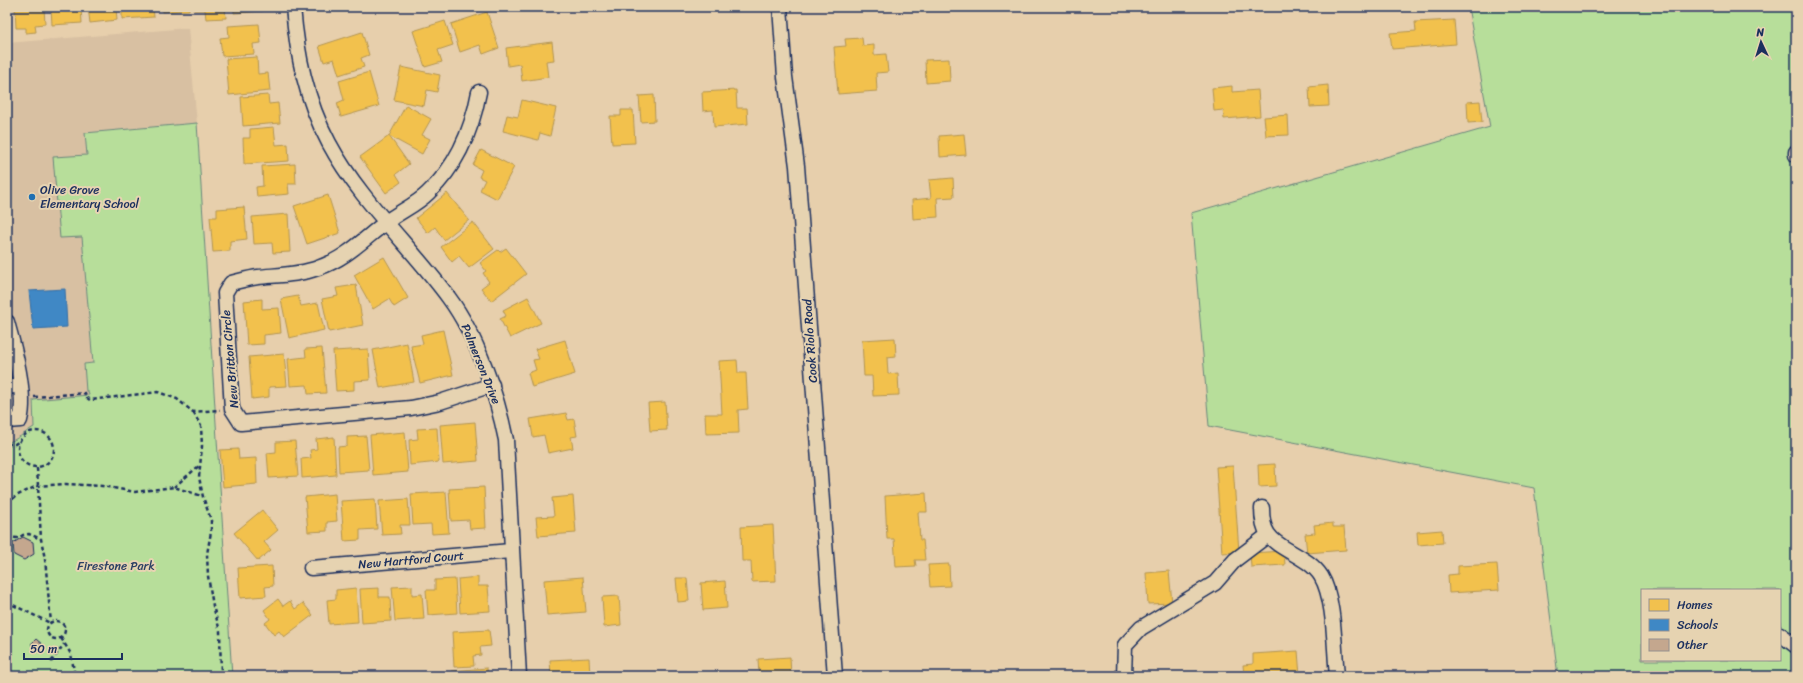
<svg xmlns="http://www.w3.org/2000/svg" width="1803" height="683" font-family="Sriracha,sans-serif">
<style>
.built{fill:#d8c0a2}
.green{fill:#b7de9a;stroke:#69867c;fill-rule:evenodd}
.homes{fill:#f2c14e;stroke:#b29553}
.schools{fill:#3f88c5;stroke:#346da6}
.building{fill:#c4a78e;stroke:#1b2f5e}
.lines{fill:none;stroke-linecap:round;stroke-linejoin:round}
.minor-casing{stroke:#1b2f5e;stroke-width:17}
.path{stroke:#1b2f5e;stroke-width:2.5;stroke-dasharray:4 3;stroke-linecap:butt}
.minor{stroke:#e6d3b1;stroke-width:14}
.poi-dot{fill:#1f6fb2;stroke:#e6d3b1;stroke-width:1.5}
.labels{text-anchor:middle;stroke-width:4;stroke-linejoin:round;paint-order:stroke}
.poi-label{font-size:12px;fill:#1b2f5e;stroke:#e6d3b1;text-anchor:start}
.street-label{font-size:12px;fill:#1b2f5e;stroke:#e6d3b1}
.park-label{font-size:12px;fill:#2b4064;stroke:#e6d3b1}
</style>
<rect width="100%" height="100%" fill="#e7cfac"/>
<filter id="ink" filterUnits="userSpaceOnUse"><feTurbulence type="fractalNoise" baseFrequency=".025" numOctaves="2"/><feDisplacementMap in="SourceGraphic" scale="8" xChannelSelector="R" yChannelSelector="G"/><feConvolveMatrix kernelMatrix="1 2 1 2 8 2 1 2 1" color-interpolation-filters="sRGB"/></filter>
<g filter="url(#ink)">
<path class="built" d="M188 28 197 123 85 133 87 155 60 237H82L93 363 84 364 89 395 33 400 34 427 22 434 12 442H7V43Z"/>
<g class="green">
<path d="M1468 7H1796V676H1558L1534 488 1209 426 1191 213 1490 127ZM1642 590H1780V660H1642Z"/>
<path d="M197 123 232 676H7V442C15 442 26 431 34 427L33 400 89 395 88 391H86L84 364 93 363 82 237 60 238 53 157 87 155 85 133Z"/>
</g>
<g class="homes">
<path d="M15 7H44L45 24 35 25 36 32 26 33V28H16Z"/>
<path d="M51 7H81L82 23 52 25Z"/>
<path d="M88 7H116L117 20 90 23Z"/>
<path d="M122 7H153L154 17 122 19Z"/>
<path d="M163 7H189V10L163 12Z"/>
<path d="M194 7H225L226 18 206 19 205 10H194Z"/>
<path d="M234 7H263V11L234 13Z"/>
<path d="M487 12 499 48 483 54 480 45 460 52 451 24Z"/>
<path d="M1454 20 1456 44 1392 49 1390 33 1416 31 1415 22Z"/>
<path d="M445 21 453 45 438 50 442 62 425 67 413 31Z"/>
<path d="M259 24 261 43 253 44 254 54 222 56 220 38 229 37 228 26Z"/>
<path d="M362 32 369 55 361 58 364 67 339 75 334 59 324 62 319 46Z"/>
<path d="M862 38 863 46 874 45V55L886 54 888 72 876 73 877 91 838 94 834 47 846 46 845 39Z"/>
<path d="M552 42 554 60 546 61 548 77 522 81 520 64 508 66 506 48Z"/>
<path d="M257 57 258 74 268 73 270 91 229 95 226 59Z"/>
<path d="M949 59 950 81 926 83 925 60Z"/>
<path d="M401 67 440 75 437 92 427 90 424 106 394 100Z"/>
<path d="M369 72 379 106 341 117 337 103 344 100 339 81Z"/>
<path d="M1328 85 1329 106 1310 107 1309 87Z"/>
<path d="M1232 86V92L1258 90 1260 116 1224 119 1223 110 1214 111 1212 88Z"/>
<path d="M736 90 737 108H747L748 124 714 127 713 110 703 111 702 92Z"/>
<path d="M268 95 269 104 278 103 280 123 243 126 241 97Z"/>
<path d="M654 95 655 121 641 122 639 96Z"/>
<path d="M522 100 556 108 550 136 540 133 538 140 503 131 507 115 518 117Z"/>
<path d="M1480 101 1482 122 1468 123 1467 102Z"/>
<path d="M406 105 431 119 422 135 430 139 422 154 389 136Z"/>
<path d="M621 110H633L635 143 612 144 610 116H621Z"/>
<path d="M1288 115 1289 135 1266 136 1264 117Z"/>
<path d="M274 127 276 145 288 144 289 161 244 164 243 138H250V129Z"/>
<path d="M964 134 966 155 940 157 939 136Z"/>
<path d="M389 136 409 164 396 174 401 182 386 193 360 157Z"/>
<path d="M481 150 514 167 497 199 480 190 485 180 479 177 482 170 473 165Z"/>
<path d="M295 164 296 184H288L289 194 257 197 256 187 263 186 262 166Z"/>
<path d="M953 178 954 197 937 198 938 217 913 219 912 200 931 198 929 180Z"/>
<path d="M447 193 469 220 444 240 435 227 428 233 416 218Z"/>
<path d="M328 195 340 233 307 244 294 206Z"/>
<path d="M244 207 247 239 230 241V251L213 252 210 217H217V209Z"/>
<path d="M288 214 290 252 273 253 272 243 254 244 252 217Z"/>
<path d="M473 222 494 249 469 268 459 256 452 262 441 247Z"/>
<path d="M506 248 526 274 491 301 481 288 489 282 483 273 486 271 480 263 498 250 500 252Z"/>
<path d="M384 257 408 298 394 307 389 299 373 309 354 275Z"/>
<path d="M356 285 363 325 329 332 322 299 338 296 336 288Z"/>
<path d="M298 296 301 306 318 303 324 330 289 338 281 299Z"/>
<path d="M528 297 541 323 510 338 500 319 506 316 503 310Z"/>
<path d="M262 299V309L279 308 281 333 264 335V344L247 345 244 301Z"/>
<path d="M443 330 453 375 420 383 411 346 423 344 421 335Z"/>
<path d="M895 338 896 357 887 358 888 374 898 373 899 395 873 396 872 376H864L862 340Z"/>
<path d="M565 340 575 374 532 387 528 373 536 370 533 360 539 359 535 349Z"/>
<path d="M407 343 414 382 380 388 373 350Z"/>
<path d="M322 348 326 393 308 394 307 385 290 386 288 359 306 357 305 349Z"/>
<path d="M368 349 370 380 354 381V390L336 391 333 351Z"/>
<path d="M284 354 287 386 269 387V397L252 399 249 357Z"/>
<path d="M737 360 738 373H746L748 409 738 410 739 433 706 434 705 414H722L719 361Z"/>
<path d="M665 402 667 430 650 431 648 403Z"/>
<path d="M566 413 568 420 574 419 577 436 571 437 573 448 548 453 544 435 533 437 530 419Z"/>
<path d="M475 422 478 461 443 464 440 425Z"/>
<path d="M437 428 439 462 410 465 409 440 418 439 417 429Z"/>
<path d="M405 432 408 472 373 475 370 435Z"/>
<path d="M366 436 369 470 339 472 338 447 347 446V437Z"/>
<path d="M334 437 336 475 302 478 301 459 311 458 310 450 317 449 316 439Z"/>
<path d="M295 441 298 476 269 478 267 453 276 452V442Z"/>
<path d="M238 449 239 459 256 458 257 484 223 487 220 450Z"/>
<path d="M1275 464 1276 486 1259 487 1258 465Z"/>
<path d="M1233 466 1239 552 1222 553 1216 467Z"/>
<path d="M484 487 486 528 470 529 469 520 451 521 449 489Z"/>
<path d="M446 492 449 533 432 534 431 524 413 525 411 494Z"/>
<path d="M926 493 927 512H918L920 540H923L925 560H915L916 566 896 567 894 539H887L885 496Z"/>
<path d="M335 494 337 521 327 522V531L308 532 305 497Z"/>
<path d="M573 496 576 533 538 536 536 517 554 516 552 498Z"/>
<path d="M375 499 377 529 360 530V540L344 541 341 501Z"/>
<path d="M408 499 410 525H400L401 534 382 535 379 501Z"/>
<path d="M262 510 278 530 264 542 271 550 258 561 234 533Z"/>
<path d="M1333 523V527H1344L1346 550 1307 553 1305 534 1315 533 1314 525Z"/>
<path d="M773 525 776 581 752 582 751 561H742L741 527Z"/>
<path d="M1442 530 1443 543 1418 545 1417 532Z"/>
<path d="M1284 551 1285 565 1251 567 1250 553Z"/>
<path d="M949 564 950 586 930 587 928 565Z"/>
<path d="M1497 564 1499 590 1449 593 1448 575 1458 574V566Z"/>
<path d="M272 566 273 586 265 587 266 596 240 598 238 568Z"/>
<path d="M1169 571 1172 603 1148 604 1146 573Z"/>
<path d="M478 577V586H488L490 611 460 613 458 579Z"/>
<path d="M583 577 586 612 547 615 544 580Z"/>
<path d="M676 578H687L689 601 678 602Z"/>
<path d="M455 579 457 613 428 615 426 590H435V580Z"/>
<path d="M725 581 727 608 703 610 701 583Z"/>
<path d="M412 586V595L422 594 424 619 395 621 392 587Z"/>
<path d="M356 588 358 622 329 624 327 600 336 599V590Z"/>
<path d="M379 588V597H390L391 621 362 623 360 589Z"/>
<path d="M619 596 621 625 604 627 602 597Z"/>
<path d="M278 599 283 606 290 601 295 609 303 603 313 615 284 637 279 631 274 635 265 623 270 619 264 610Z"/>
<path d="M489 630 491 646 480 647 481 655 473 656 474 666 454 667 452 632Z"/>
<path d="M1298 651 1300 676H1244L1243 665 1253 664V654Z"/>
<path d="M790 657 791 676H759L758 659Z"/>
<path d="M589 658 590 676H551L550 660Z"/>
<path d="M487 668 488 676H452L451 671Z"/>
</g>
<path class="schools" d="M65 289 67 327 33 329 29 291Z"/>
<g class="building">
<path d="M23 537 33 542 34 554 24 560 14 555 13 543Z"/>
<path d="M36 639 43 645 38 651 31 644Z"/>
</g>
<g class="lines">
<defs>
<g id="minor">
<path d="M293 7C297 55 306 100 329 143 360 201 411 246 449 298 477 336 497 395 506 440L519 676"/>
<path d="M780 7 785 77 797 166 835 676"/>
<path d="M479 92C472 130 456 167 428 193 416 205 399 212 385 223 363 240 345 259 318 268 299 275 278 275 258 277 249 278 240 281 231 283L225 293 232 409 241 423 411 408 440 402 492 385"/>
<path d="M1796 152V155"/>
<path d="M7 322C14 347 27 395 20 420L7 421"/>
<path d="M7 387 20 385"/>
<path d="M1262 508C1262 516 1263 527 1268 534 1278 550 1308 556 1321 576 1335 599 1334 648 1337 676"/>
<path d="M311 568 511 551"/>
<path d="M1780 634 1796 646"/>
<path d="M1124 676 1125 645 1141 628 1215 583 1235 560 1268 535"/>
</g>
</defs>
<use href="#minor" class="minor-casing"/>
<g class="path">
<path d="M34 397 85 393 87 398 90 400 158 392 177 399 193 412 220 410"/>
<path d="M193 412 201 426 202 446 199 477 203 497 211 520V532L207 554 208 576 213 606 220 631 221 676"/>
<circle cx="36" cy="449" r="18"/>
<path d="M7 444H15L19 441"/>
<path d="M37 468 41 539 45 559 51 623"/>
<path d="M174 487 200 465"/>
<path d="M7 504 16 496 37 486 66 484 102 486 135 492 174 487 202 496"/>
<path d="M7 537 18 538 23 535 29 534 41 539"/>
<path d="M7 602 50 623"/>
<circle cx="56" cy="630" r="9"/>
<path d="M61 638 71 654 75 676"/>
<path d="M51 662 64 644"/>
</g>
<use href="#minor" class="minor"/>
</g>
</g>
<circle class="poi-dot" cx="32" cy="197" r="4"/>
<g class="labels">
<g class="poi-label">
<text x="40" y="194">Olive Grove<tspan x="40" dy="14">Elementary School</tspan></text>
</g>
<g class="street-label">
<text transform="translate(810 341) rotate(-94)" y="4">Cook Riolo Road</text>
<text transform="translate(230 359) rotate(-95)" y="4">New Britton Circle</text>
<text transform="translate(481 364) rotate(68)" y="4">Palmerson Drive</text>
<text transform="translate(411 560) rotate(-5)" y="4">New Hartford Court</text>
</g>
<g class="park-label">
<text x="116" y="570">Firestone Park</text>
</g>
</g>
<rect width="1803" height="683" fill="none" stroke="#e6d3b1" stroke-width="24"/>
<rect x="12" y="12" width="1779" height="659" fill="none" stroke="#1b2f5e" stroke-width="1.5" filter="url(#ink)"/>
<rect x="1641" y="589" width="140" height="72" fill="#e6d3b1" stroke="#959190"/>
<rect x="1649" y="599" width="20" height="12" fill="#f2c14e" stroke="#959190"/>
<text x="1677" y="609" font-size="12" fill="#1b2f5e">Homes</text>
<rect x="1649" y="619" width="20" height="12" fill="#3f88c5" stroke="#959190"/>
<text x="1677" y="629" font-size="12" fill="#1b2f5e">Schools</text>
<rect x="1649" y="639" width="20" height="12" fill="#c4a78e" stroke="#959190"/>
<text x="1677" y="649" font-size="12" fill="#1b2f5e">Other</text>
<g transform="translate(1761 42) rotate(356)" stroke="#e6d3b1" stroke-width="3" paint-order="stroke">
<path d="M0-3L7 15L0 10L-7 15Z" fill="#1b2f5e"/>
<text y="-6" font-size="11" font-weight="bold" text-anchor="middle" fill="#1b2f5e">N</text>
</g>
<path d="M24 653v6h98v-6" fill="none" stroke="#1b2f5e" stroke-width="2"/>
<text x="30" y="653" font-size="12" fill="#1b2f5e" stroke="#e6d3b1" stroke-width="3" paint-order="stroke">50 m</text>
</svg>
